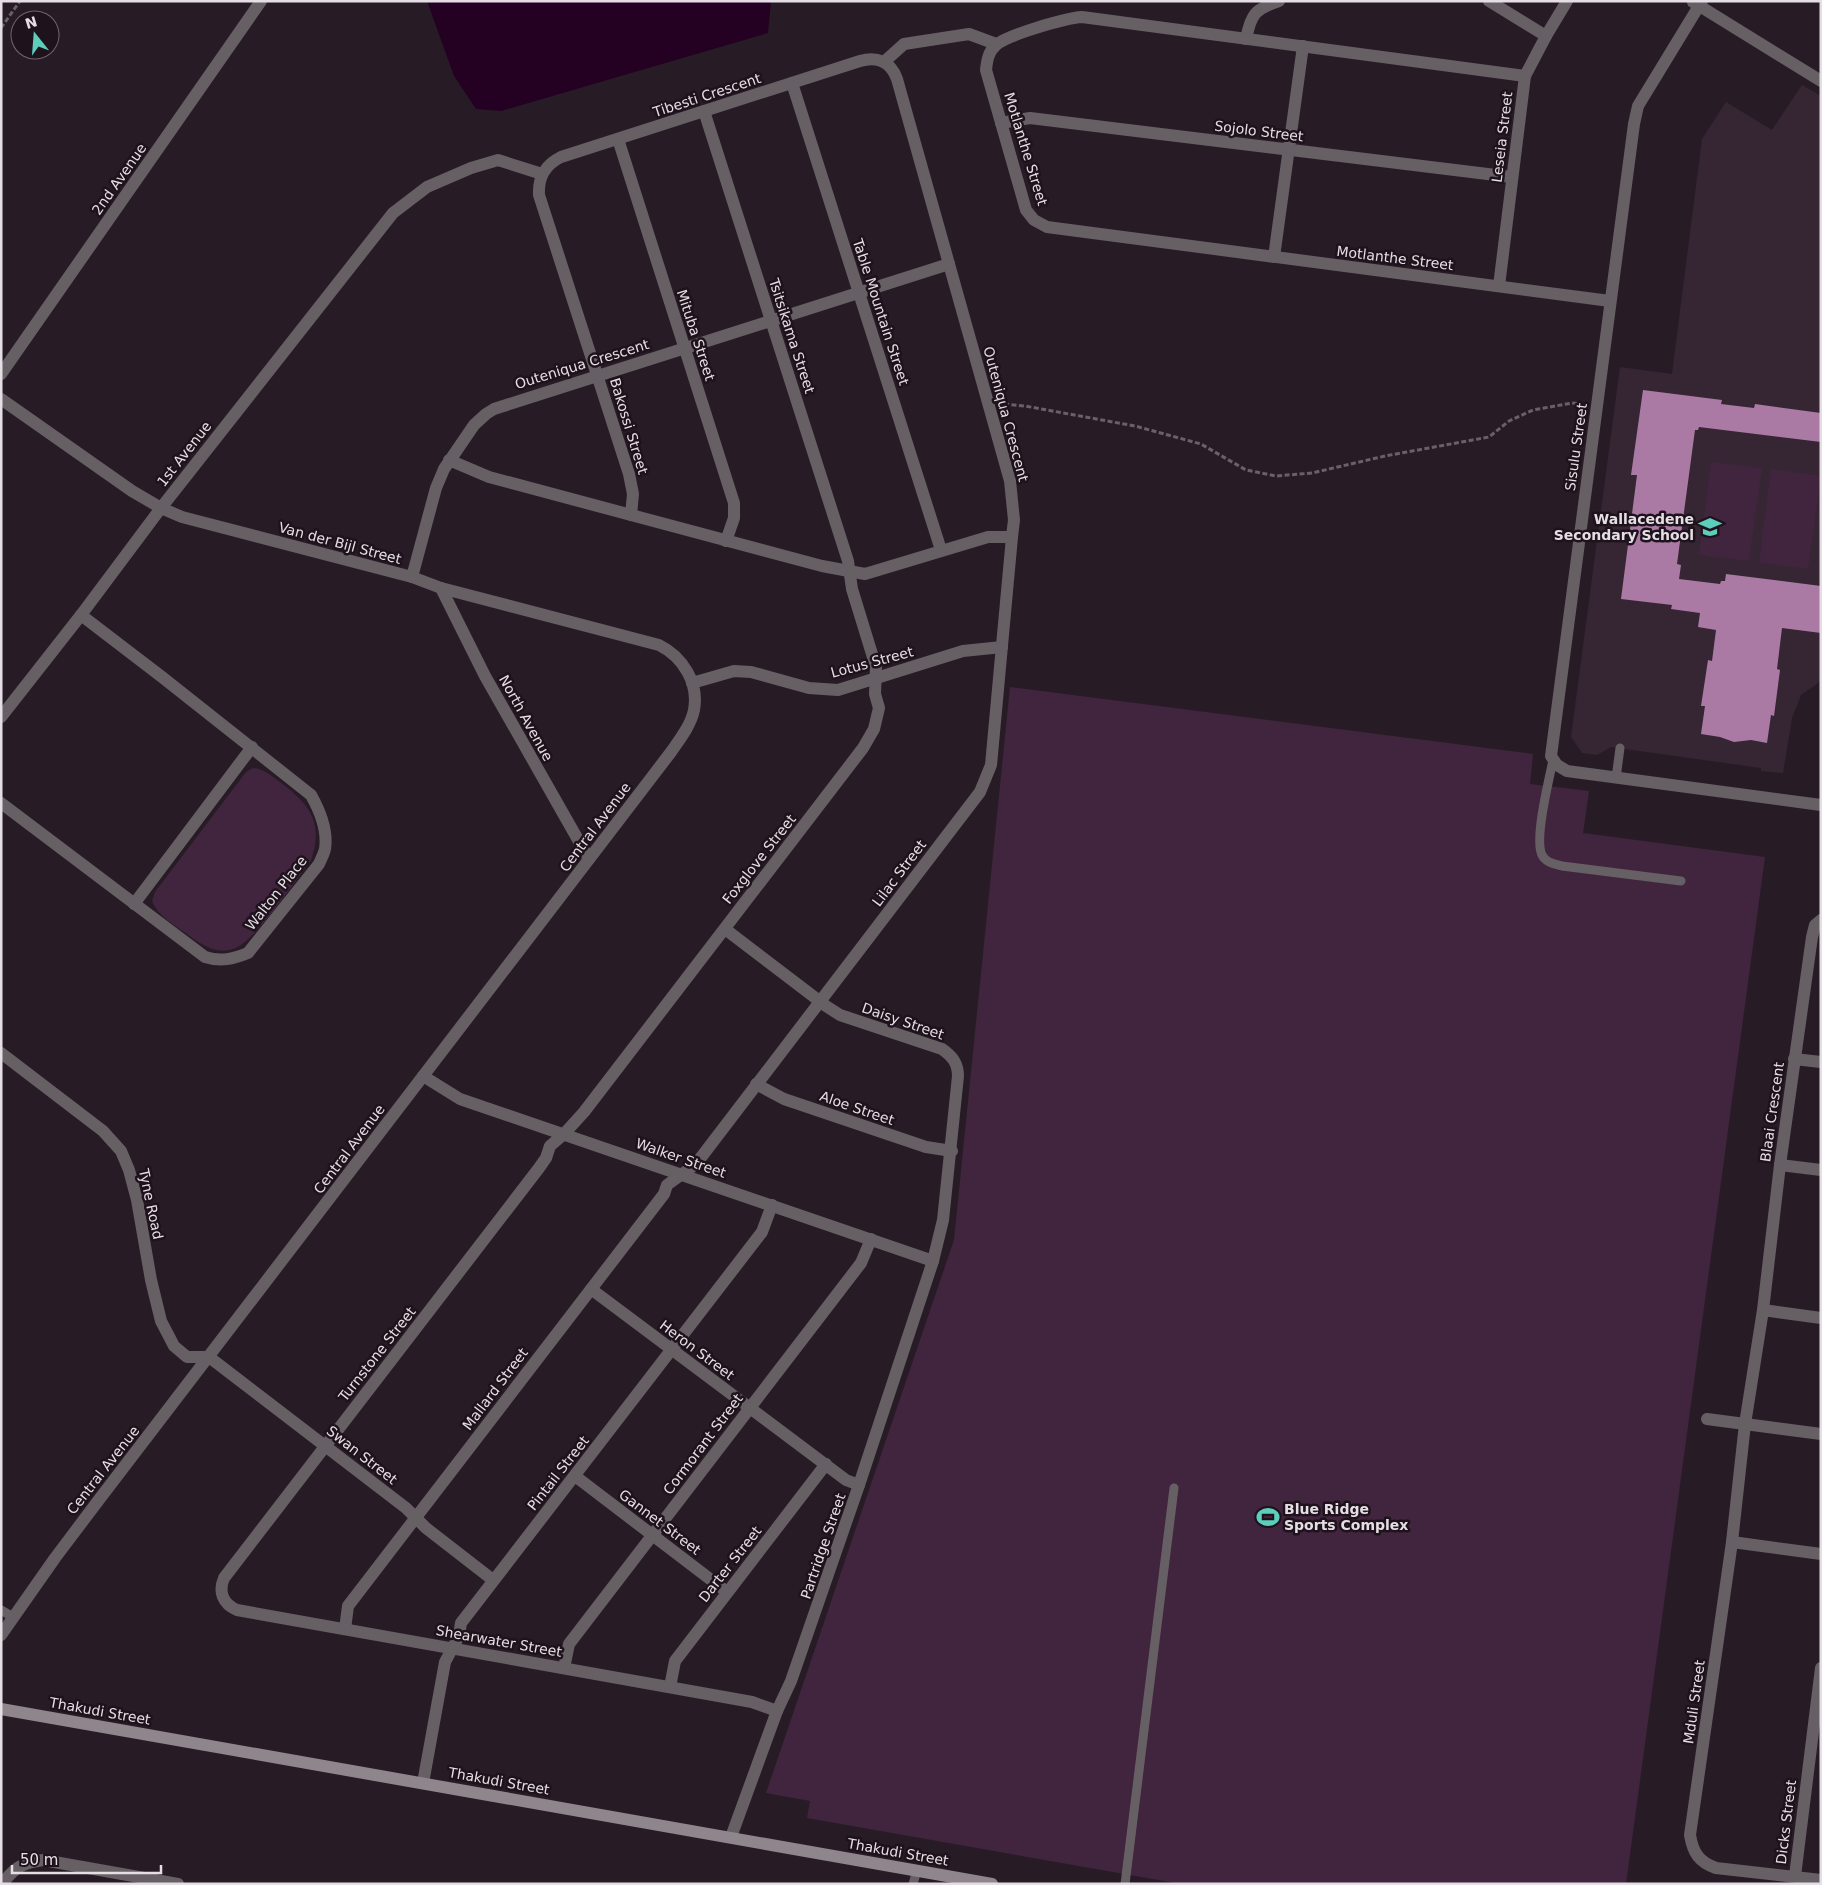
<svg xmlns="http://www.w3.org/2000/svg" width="1822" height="1885" font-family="'DejaVu Sans',sans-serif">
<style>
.built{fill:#362634}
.green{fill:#41243e}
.water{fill:#240022}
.building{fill:#aa7aa5}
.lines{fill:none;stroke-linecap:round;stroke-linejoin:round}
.path{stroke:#6a6069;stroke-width:3;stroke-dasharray:5 2.5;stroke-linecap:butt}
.lane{stroke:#666065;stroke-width:9}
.street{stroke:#666065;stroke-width:12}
.secondary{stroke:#8f858d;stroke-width:12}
.labels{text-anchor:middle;stroke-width:5;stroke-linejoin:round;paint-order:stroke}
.street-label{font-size:14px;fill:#e6dee5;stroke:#1e131c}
.poi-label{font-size:14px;font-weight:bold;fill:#e6dee5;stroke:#1e131c;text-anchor:end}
</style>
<rect width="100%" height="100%" fill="#271c26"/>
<path class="built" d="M1802 85 1821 96V681L1801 695 1792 718 1783 773 1761 771V768L1611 747 1597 755 1582 753 1571 737 1620 367 1672 374 1702 139 1726 102 1772 130Z"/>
<g class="green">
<path d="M1711 462 1762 468 1749 561 1699 555Z"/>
<path d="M1771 469 1821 476 1808 569 1759 563Z"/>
<path d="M1010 687 1533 754 1530 784 1589 791 1583 833 1765 857 1626 1884H1181L807 1818 810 1801 766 1793 954 1240Z"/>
<path d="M253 768C264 769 271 776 280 782 310 805 324 822 311 860 295 881 255 942 233 949 216 955 200 944 187 934 174 925 158 916 152 901L155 892 246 772Z"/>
</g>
<path class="water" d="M427 1H771L768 33 501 111 476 109 454 76Z"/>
<path class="building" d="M1643 390 1722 400 1721 404 1754 408 1755 404 1821 413V442L1699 427 1698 430H1695L1677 564 1681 565 1679 579 1720 584 1721 581H1725L1726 574 1821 586V633L1782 628 1777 669 1780 670 1774 716 1771 715 1767 743 1751 740 1734 742 1720 737 1701 734 1705 706H1701L1708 660 1712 661 1716 630 1698 627 1700 613 1671 609 1672 605 1621 599 1637 475H1631Z"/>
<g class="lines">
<g class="path">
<path d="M1 28 20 1"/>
<path d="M1004 404 1025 406 1135 426 1201 444 1246 470 1276 476 1312 473 1385 456 1489 437 1509 421 1533 410 1572 403 1581 404"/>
</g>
<g class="lane">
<path d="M1553 760C1549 780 1534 839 1542 855 1546 863 1555 864 1562 866L1681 881"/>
<path d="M1616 778 1620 748"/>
<path d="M1 1610 13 1617"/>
<path d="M913 1884 917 1870"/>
<path d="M1125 1884 1174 1488"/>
</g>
<g class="street">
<path d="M1489 1 1546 36"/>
<path d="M1702 1 1638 106 1634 124 1551 756 1557 765 1567 771 1821 805"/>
<path d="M1693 2 1821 81"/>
<path d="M1246 39C1251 14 1255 9 1279 1"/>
<path d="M884 62 904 44 969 34 996 44"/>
<path d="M1525 76 1082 17C1066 18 1007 35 996 45 988 52 987 61 986 70L1026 210 1034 220 1047 227 1610 301"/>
<path d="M792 83 941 550"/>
<path d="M704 111 848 561 852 589 876 667 875 694 879 708 874 729 863 748 584 1112 564 1134 550 1146 546 1158 539 1168 224 1578C218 1592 223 1604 237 1610L752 1702 777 1711"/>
<path d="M1001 123 1030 118 1512 177"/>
<path d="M618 139 734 503V518L726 541"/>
<path d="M1274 257 1303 46"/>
<path d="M1499 286 1525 76 1546 36 1567 1"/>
<path d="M1 374 261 1"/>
<path d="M1 399 132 491 161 508 182 517 412 577 441 588 659 645C683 657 699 683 694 710 691 725 680 739 671 752L101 1497 55 1558 1 1635"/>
<path d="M631 515 633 494 629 474 539 195C538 177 545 165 561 157L860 61C877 56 891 62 897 79L949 264"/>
<path d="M412 577 436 488 444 469 474 425 486 414 494 409 949 264 1010 481 1014 520 1012 537H988L865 574 822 566 489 477 449 460"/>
<path d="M441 588 485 676 589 859"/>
<path d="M692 683 734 671 751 672 809 688 838 690 963 651 1002 647"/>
<path d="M1 717 81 615 161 508 393 213 427 187 471 168 498 160 542 174"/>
<path d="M1 803 205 957C221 962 233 959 248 953L319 864C321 859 324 854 325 849 328 830 320 811 311 795L162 677 81 615"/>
<path d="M134 904 252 747"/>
<path d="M1821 920 1815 925 1812 937 1780 1165 1763 1310 1745 1424 1732 1542 1690 1835C1693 1853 1699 1862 1716 1868L1821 1880"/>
<path d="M725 929 826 1006 840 1015 942 1049C952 1056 958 1063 958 1076L943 1220 933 1261 859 1485 791 1681 777 1711 731 1837"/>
<path d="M1 1053 103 1131 121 1151 129 1170 137 1200 151 1280 161 1321 174 1346 187 1357H209L406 1508 426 1528 493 1580"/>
<path d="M1794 1059 1821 1062"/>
<path d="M423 1076 460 1099 933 1261"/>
<path d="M756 1084 784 1099 926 1147 952 1151"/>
<path d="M1780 1165 1821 1170"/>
<path d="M591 1289 846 1480 859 1485"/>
<path d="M1763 1310 1821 1318"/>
<path d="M1707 1419 1821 1434"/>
<path d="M575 1476 727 1592"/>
<path d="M1732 1542 1821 1554"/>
<path d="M345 1629 348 1606 664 1194 667 1185 696 1164 980 792 991 765 1012 537"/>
<path d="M564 1668 569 1644 861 1263 871 1239"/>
<path d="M670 1687 675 1661 826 1464"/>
<path d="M423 1783 445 1662 459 1636 461 1623 762 1232 772 1205"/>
<path d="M1795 1876 1821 1668"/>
<path d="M2 1884C15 1867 22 1863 43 1860L178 1884"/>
</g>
<path class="secondary" d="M1 1709 992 1884"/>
</g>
<defs>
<symbol id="school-bare" viewBox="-9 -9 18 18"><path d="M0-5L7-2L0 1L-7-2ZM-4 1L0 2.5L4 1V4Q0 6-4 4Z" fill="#5ccebb" stroke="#1e131c" stroke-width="2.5" paint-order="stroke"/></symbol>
<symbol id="stadium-bare" viewBox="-9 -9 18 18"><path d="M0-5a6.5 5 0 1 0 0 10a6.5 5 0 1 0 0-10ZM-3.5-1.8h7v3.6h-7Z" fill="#5ccebb" stroke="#1e131c" stroke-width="2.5" paint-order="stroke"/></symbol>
</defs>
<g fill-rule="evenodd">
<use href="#school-bare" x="1694" y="511" width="32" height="32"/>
<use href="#stadium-bare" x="1252" y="1501" width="32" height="32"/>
</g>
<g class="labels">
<g class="street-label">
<text transform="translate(707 95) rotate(-18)" y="5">Tibesti Crescent</text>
<text transform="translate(1259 131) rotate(7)" y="5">Sojolo Street</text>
<text transform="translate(1502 137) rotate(-83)" y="5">Leseia Street</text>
<text transform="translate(1026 149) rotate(73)" y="5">Motlanthe Street</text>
<text transform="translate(119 179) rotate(-55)" y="5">2nd Avenue</text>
<text transform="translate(1395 258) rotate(7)" y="5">Motlanthe Street</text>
<text transform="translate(881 312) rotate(72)" y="5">Table Mountain Street</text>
<text transform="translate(696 335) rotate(72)" y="5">Mituba Street</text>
<text transform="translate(792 336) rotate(72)" y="5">Tsitsikama Street</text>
<text transform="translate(582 364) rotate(-17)" y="5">Outeniqua Crescent</text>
<text transform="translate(1006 414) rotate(75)" y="5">Outeniqua Crescent</text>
<text transform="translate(629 426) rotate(73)" y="5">Bakossi Street</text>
<text transform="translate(1576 447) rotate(-82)" y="5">Sisulu Street</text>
<text transform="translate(184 454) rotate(-52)" y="5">1st Avenue</text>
<text transform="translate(340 543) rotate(15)" y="5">Van der Bijl Street</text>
<text transform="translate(872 662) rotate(-15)" y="5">Lotus Street</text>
<text transform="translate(526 718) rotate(61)" y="5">North Avenue</text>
<text transform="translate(595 827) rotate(-53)" y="5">Central Avenue</text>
<text transform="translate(759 859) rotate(-52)" y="5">Foxglove Street</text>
<text transform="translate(899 873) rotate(-53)" y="5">Lilac Street</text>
<text transform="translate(276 893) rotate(-52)" y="5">Walton Place</text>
<text transform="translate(903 1021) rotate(19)" y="5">Daisy Street</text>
<text transform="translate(857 1108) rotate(19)" y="5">Aloe Street</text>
<text transform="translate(1772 1112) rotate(-82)" y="5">Blaai Crescent</text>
<text transform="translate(349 1149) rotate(-53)" y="5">Central Avenue</text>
<text transform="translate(681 1158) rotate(19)" y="5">Walker Street</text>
<text transform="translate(151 1204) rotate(78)" y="5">Tyne Road</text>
<text transform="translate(697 1350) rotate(37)" y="5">Heron Street</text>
<text transform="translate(377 1354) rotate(-52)" y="5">Turnstone Street</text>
<text transform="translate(495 1389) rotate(-53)" y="5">Mallard Street</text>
<text transform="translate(703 1444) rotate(-53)" y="5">Cormorant Street</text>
<text transform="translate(362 1455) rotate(38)" y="5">Swan Street</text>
<text transform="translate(103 1470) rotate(-52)" y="5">Central Avenue</text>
<text transform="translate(558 1473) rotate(-52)" y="5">Pintail Street</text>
<text transform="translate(660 1522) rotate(37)" y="5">Gannet Street</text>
<text transform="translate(823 1546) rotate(-71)" y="5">Partridge Street</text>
<text transform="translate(730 1564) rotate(-52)" y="5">Darter Street</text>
<text transform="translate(499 1641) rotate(10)" y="5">Shearwater Street</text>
<text transform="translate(1694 1702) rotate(-82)" y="5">Mduli Street</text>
<text transform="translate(100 1711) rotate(10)" y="5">Thakudi Street</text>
<text transform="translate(499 1781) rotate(10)" y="5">Thakudi Street</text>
<text transform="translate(1786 1822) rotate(-83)" y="5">Dicks Street</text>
<text transform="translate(898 1852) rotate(10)" y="5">Thakudi Street</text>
</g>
<g class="poi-label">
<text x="1694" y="524">Wallacedene<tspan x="1694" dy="16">Secondary School</tspan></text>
<text x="1284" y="1514" text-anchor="start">Blue Ridge<tspan x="1284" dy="16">Sports Complex</tspan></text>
</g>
</g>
<rect width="1822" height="1885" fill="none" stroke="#e6dee5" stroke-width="5"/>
<g transform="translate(35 35) rotate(343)"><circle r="24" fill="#1e131c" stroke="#6e646c"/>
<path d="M0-4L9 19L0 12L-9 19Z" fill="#5ccebb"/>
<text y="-8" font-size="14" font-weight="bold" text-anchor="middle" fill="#e6dee5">N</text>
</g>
<path d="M12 1865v8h149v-8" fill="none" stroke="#e6dee5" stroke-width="2.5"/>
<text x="20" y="1865" font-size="15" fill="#e6dee5" stroke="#1e131c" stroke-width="4" paint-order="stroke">50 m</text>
</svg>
